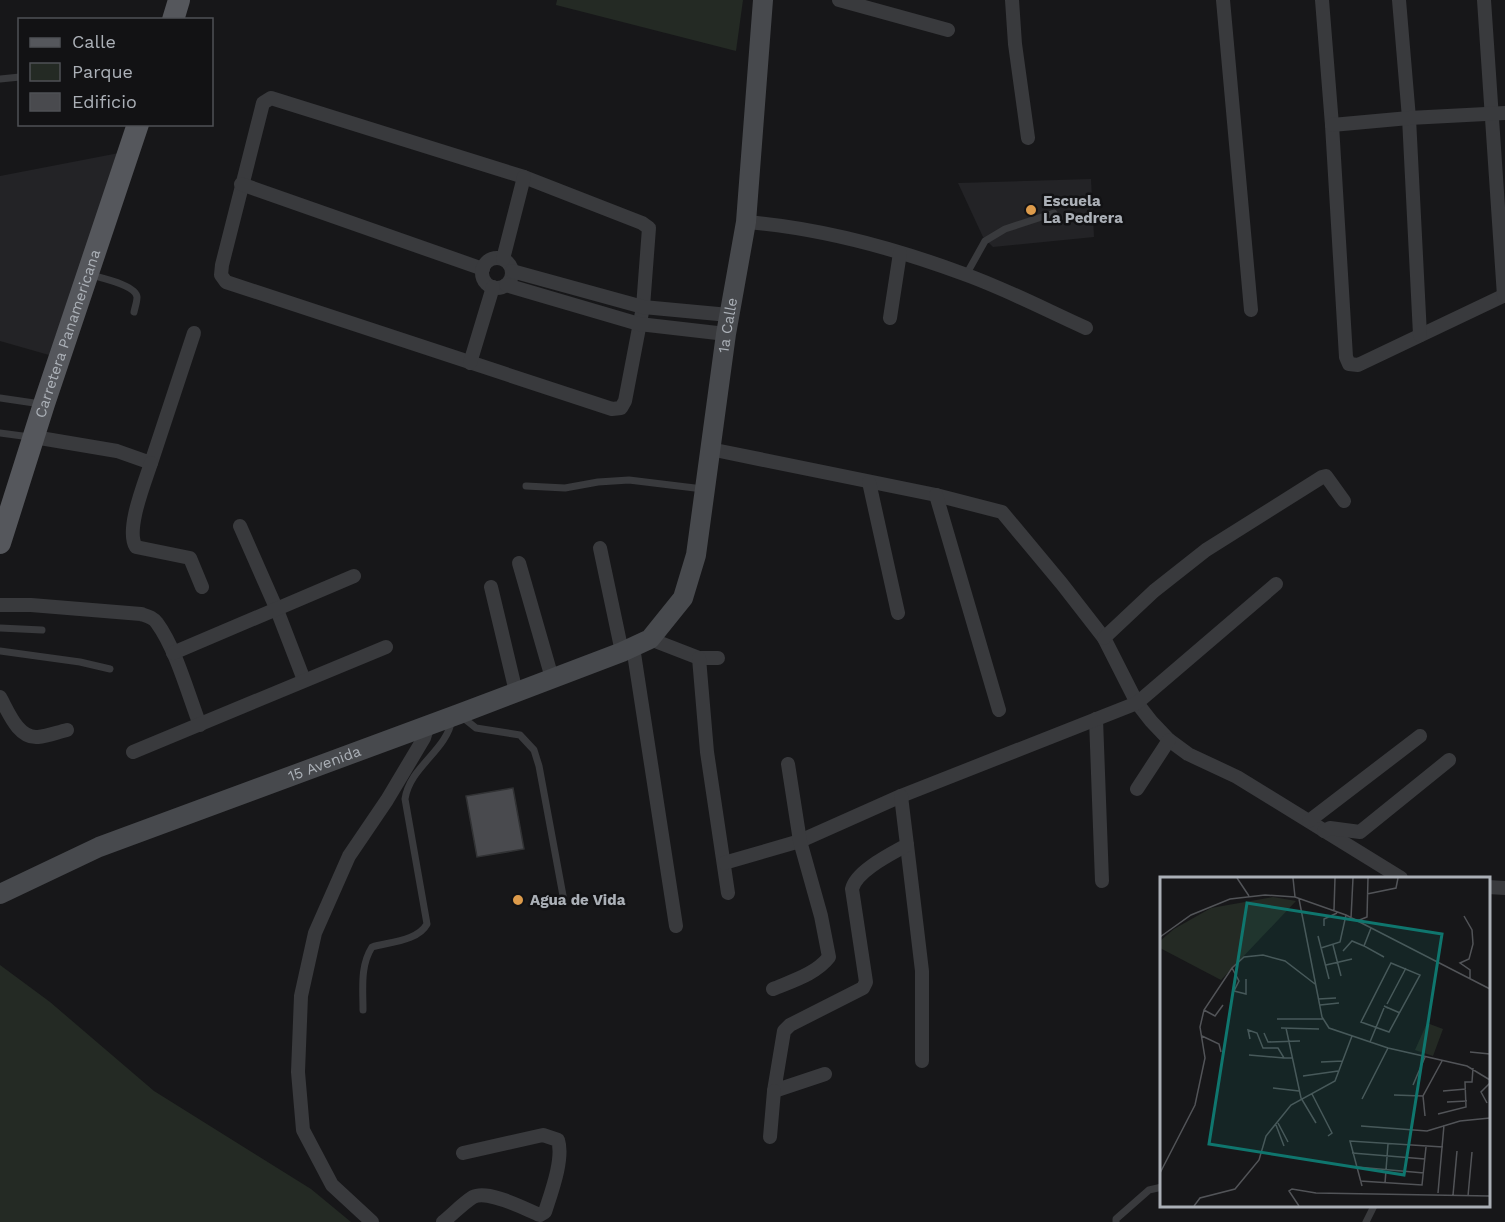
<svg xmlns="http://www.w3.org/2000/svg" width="1505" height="1222" font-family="'Work Sans',sans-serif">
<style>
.built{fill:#232326}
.green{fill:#242a24}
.building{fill:#494a4e;stroke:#313234;stroke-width:1.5}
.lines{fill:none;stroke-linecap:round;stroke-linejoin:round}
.lane{stroke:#393a3d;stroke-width:7}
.street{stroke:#393a3d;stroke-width:14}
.secondary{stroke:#47494d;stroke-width:20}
.primary{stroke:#55575c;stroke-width:22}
.poi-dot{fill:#dd9b4b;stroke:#121214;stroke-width:2}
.labels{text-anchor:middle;stroke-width:5;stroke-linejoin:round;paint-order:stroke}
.poi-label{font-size:15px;font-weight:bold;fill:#abb0b7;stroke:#121214;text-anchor:start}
.street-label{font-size:15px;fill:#abb0b7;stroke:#121214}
.inset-road{fill:none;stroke:#525458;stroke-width:1.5}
.view{fill:#0f766e;fill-opacity:0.15;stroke:#0f766e;stroke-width:3}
.inset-edge{fill:none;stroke:#abb0b7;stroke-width:3}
</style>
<rect width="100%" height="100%" fill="#171719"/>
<g class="built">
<path d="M119 153 49 355 0 341V176Z"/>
<path d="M1091 179 1094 237 993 247 983 237 958 183Z"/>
</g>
<g class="green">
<path d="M557 0H743L736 51 556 5Z"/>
<path d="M0 965 50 1002 154 1091 311 1189 351 1222H0Z"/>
</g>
<path class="building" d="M513 788 524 849 477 857 466 796Z"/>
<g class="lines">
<g class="lane">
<path d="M0 79 20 77"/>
<path d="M91 275C101 278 136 285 137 297 137 302 135 307 134 312"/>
<path d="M966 275 985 241 1005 229 1054 213"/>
<path d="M0 398 41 404"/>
<path d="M0 433 30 437"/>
<path d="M526 486 565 488 598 482 629 480 703 489"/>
<path d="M0 628 42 630"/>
<path d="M0 651 80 662 110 669"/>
<path d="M461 716 476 728 520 735 534 750 539 766 564 901"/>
<path d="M363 1010C363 988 360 966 372 947 389 942 418 941 427 924L405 799C410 766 447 751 452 719"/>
<path d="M1116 1222V1219L1149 1190 1162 1187"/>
<path d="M1366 1222 1374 1206"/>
</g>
<g class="street">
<path d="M839 0 948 30"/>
<path d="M1012 0 1015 44 1028 138"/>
<path d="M1223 0 1251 310"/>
<path d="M1322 0 1332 125 1346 357 1349 364 1358 365 1505 295"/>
<path d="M1399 0 1409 118 1420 335"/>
<path d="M1484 0 1504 296"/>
<path d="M271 98 524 177 642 223 649 228 643 307 625 401 621 408 612 409 226 282 221 275 222 265 263 103Z"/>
<path d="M1332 125 1409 118 1505 113"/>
<path d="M241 184 483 269"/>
<path d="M746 222C821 228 894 248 964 274 1006 289 1046 310 1086 328"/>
<circle cx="497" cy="273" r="15"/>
<path d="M503 259 524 177"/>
<path d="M512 271 643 307 729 315"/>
<path d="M506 285 639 324 726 334"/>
<path d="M890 318 900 253"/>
<path d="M470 363 493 287"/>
<path d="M34 437 117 451 151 463 194 333"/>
<path d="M710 449 936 495 1002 512 1062 584 1104 638 1137 703 1151 721 1169 740 1188 754 1237 777 1401 878"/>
<path d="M151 463C145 482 125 530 136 547L190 558 202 587"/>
<path d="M869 482 898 613"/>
<path d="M936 495 999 710"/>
<path d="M240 526 277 610 304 680"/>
<path d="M600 548 622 652"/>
<path d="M519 563 552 678"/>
<path d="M491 587 516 692"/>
<path d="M0 605H31L141 614C147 616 153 617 157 623 176 649 188 694 200 725"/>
<path d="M1104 638 1154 591 1206 550 1322 477 1326 476 1344 501"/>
<path d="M650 639 699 658H718"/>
<path d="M633 647 676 926"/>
<path d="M173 653 354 576"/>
<path d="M699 658 707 752 728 893"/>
<path d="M0 697C8 711 18 739 38 737 48 736 58 732 67 730"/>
<path d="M1096 719 1102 881"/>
<path d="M133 752 386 647"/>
<path d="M1137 789 1169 740"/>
<path d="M1309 821 1420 736"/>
<path d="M1324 831 1330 828 1360 832 1449 760"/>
<path d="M907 845 922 971V1061"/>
<path d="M724 863 800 841 901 796 1137 703 1276 584"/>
<path d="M1488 887 1505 888"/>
<path d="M773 989C792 981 816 974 829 957L821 916 800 841 788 764"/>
<path d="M825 1074 774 1091 784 1031 790 1025 863 988 866 982 852 889C856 871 891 854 907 845L901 796"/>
<path d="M770 1137 774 1091"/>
<path d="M372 1222 332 1185 303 1130 298 1072 301 996 315 933 349 856 387 800 424 738 428 725"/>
<path d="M443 1222C453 1214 462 1204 473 1197 488 1189 525 1209 540 1215L545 1212C551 1193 564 1159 558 1140L543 1135 463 1153"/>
</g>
<path class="secondary" id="s1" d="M0 894 99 847 459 714 622 652 650 639 683 598 696 555 726 334 746 222 763 0"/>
<g class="primary">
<path d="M173 20 179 0"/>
<path id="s2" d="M0 543 44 404 138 124"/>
</g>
</g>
<g class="poi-dot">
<circle cx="1031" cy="210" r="6"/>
<circle cx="518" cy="900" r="6"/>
</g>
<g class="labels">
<g class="poi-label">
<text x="1043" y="206">Escuela<tspan x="1043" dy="17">La Pedrera</tspan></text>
<text x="530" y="905">Agua de Vida</text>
</g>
<g class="street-label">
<text dy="5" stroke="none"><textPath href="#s1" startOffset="1028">1a Calle</textPath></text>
<text dy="5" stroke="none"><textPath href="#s2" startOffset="220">Carretera Panamericana</textPath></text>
<text dy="5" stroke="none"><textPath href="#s1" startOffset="350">15 Avenida</textPath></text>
</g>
</g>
<g transform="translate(1160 877)">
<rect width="330" height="330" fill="#171719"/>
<path d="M113 20 136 24 61 103 0 71V64L14 52 51 31ZM267 146 283 152 273 179 255 173Z" fill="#242a24"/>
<path class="inset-road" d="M77 1 89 19M133 1 135 20M207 17 236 11 238 1M139 22 162 140 169 151 228 171 307 189 330 203M174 33 175 1M304 39 312 53 313 67 309 82 300 86 310 93V102M191 41 193 1M197 44 207 40 208 1M164 49V42L177 36M211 51 204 69 224 80M158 59 169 102M0 60 31 38 70 22 105 18 135 20 186 38 330 112M173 68 181 99M161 71 180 65 186 38M183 74 192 64 204 69M231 86 260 98 229 155 201 145ZM166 88 192 82M72 91 79 104 74 114 86 117V102M158 122 176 121M227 127 246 91M160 128 179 126M228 131 224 129 240 136M44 133 55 139 63 128M117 142H163M121 151 159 152M126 151 141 221 156 246M104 156 108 165 140 164M42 159 59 167 61 175M90 162 88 153 97 156 103 171H118L124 181H132M210 165 224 131M310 175 330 177M89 178 124 181M161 185 183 184M143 199 178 194M253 208 265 180M113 211 139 214M283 214 306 212M152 217 172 256 168 259M234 218 263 219M202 222 228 171M287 225 307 224M327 226 321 215 330 206M278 237 306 230 305 205H312L313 191M265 239 263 219 282 184M118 246 128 265M116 248 124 269M201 249 267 254 300 244 330 241M192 276 265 282M197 290 264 296M0 296 35 228 45 181 40 150 44 133 72 91 84 80 103 78 125 84 155 107M200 304 262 308 266 270M225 306 228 267M202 309 190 264 283 270M278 316 284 248M293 318 297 274M308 319 312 275M34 329 40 321 75 312 99 283 106 259 131 228 175 204 192 159M139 329 129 314 132 312 156 316 330 319"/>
<path class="view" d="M87 26 282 57 244 298 49 267Z"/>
<rect width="330" height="330" class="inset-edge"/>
</g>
<rect x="18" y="18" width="195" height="108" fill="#121214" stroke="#4f5155" stroke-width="1.5"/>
<rect x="30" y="38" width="30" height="9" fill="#55575c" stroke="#4f5155" stroke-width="1.5"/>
<text x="72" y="48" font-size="18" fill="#abb0b7">Calle</text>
<rect x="30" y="63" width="30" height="18" fill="#242a24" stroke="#4f5155" stroke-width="1.5"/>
<text x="72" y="78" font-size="18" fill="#abb0b7">Parque</text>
<rect x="30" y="93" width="30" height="18" fill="#494a4e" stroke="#4f5155" stroke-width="1.5"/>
<text x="72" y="108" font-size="18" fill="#abb0b7">Edificio</text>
</svg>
